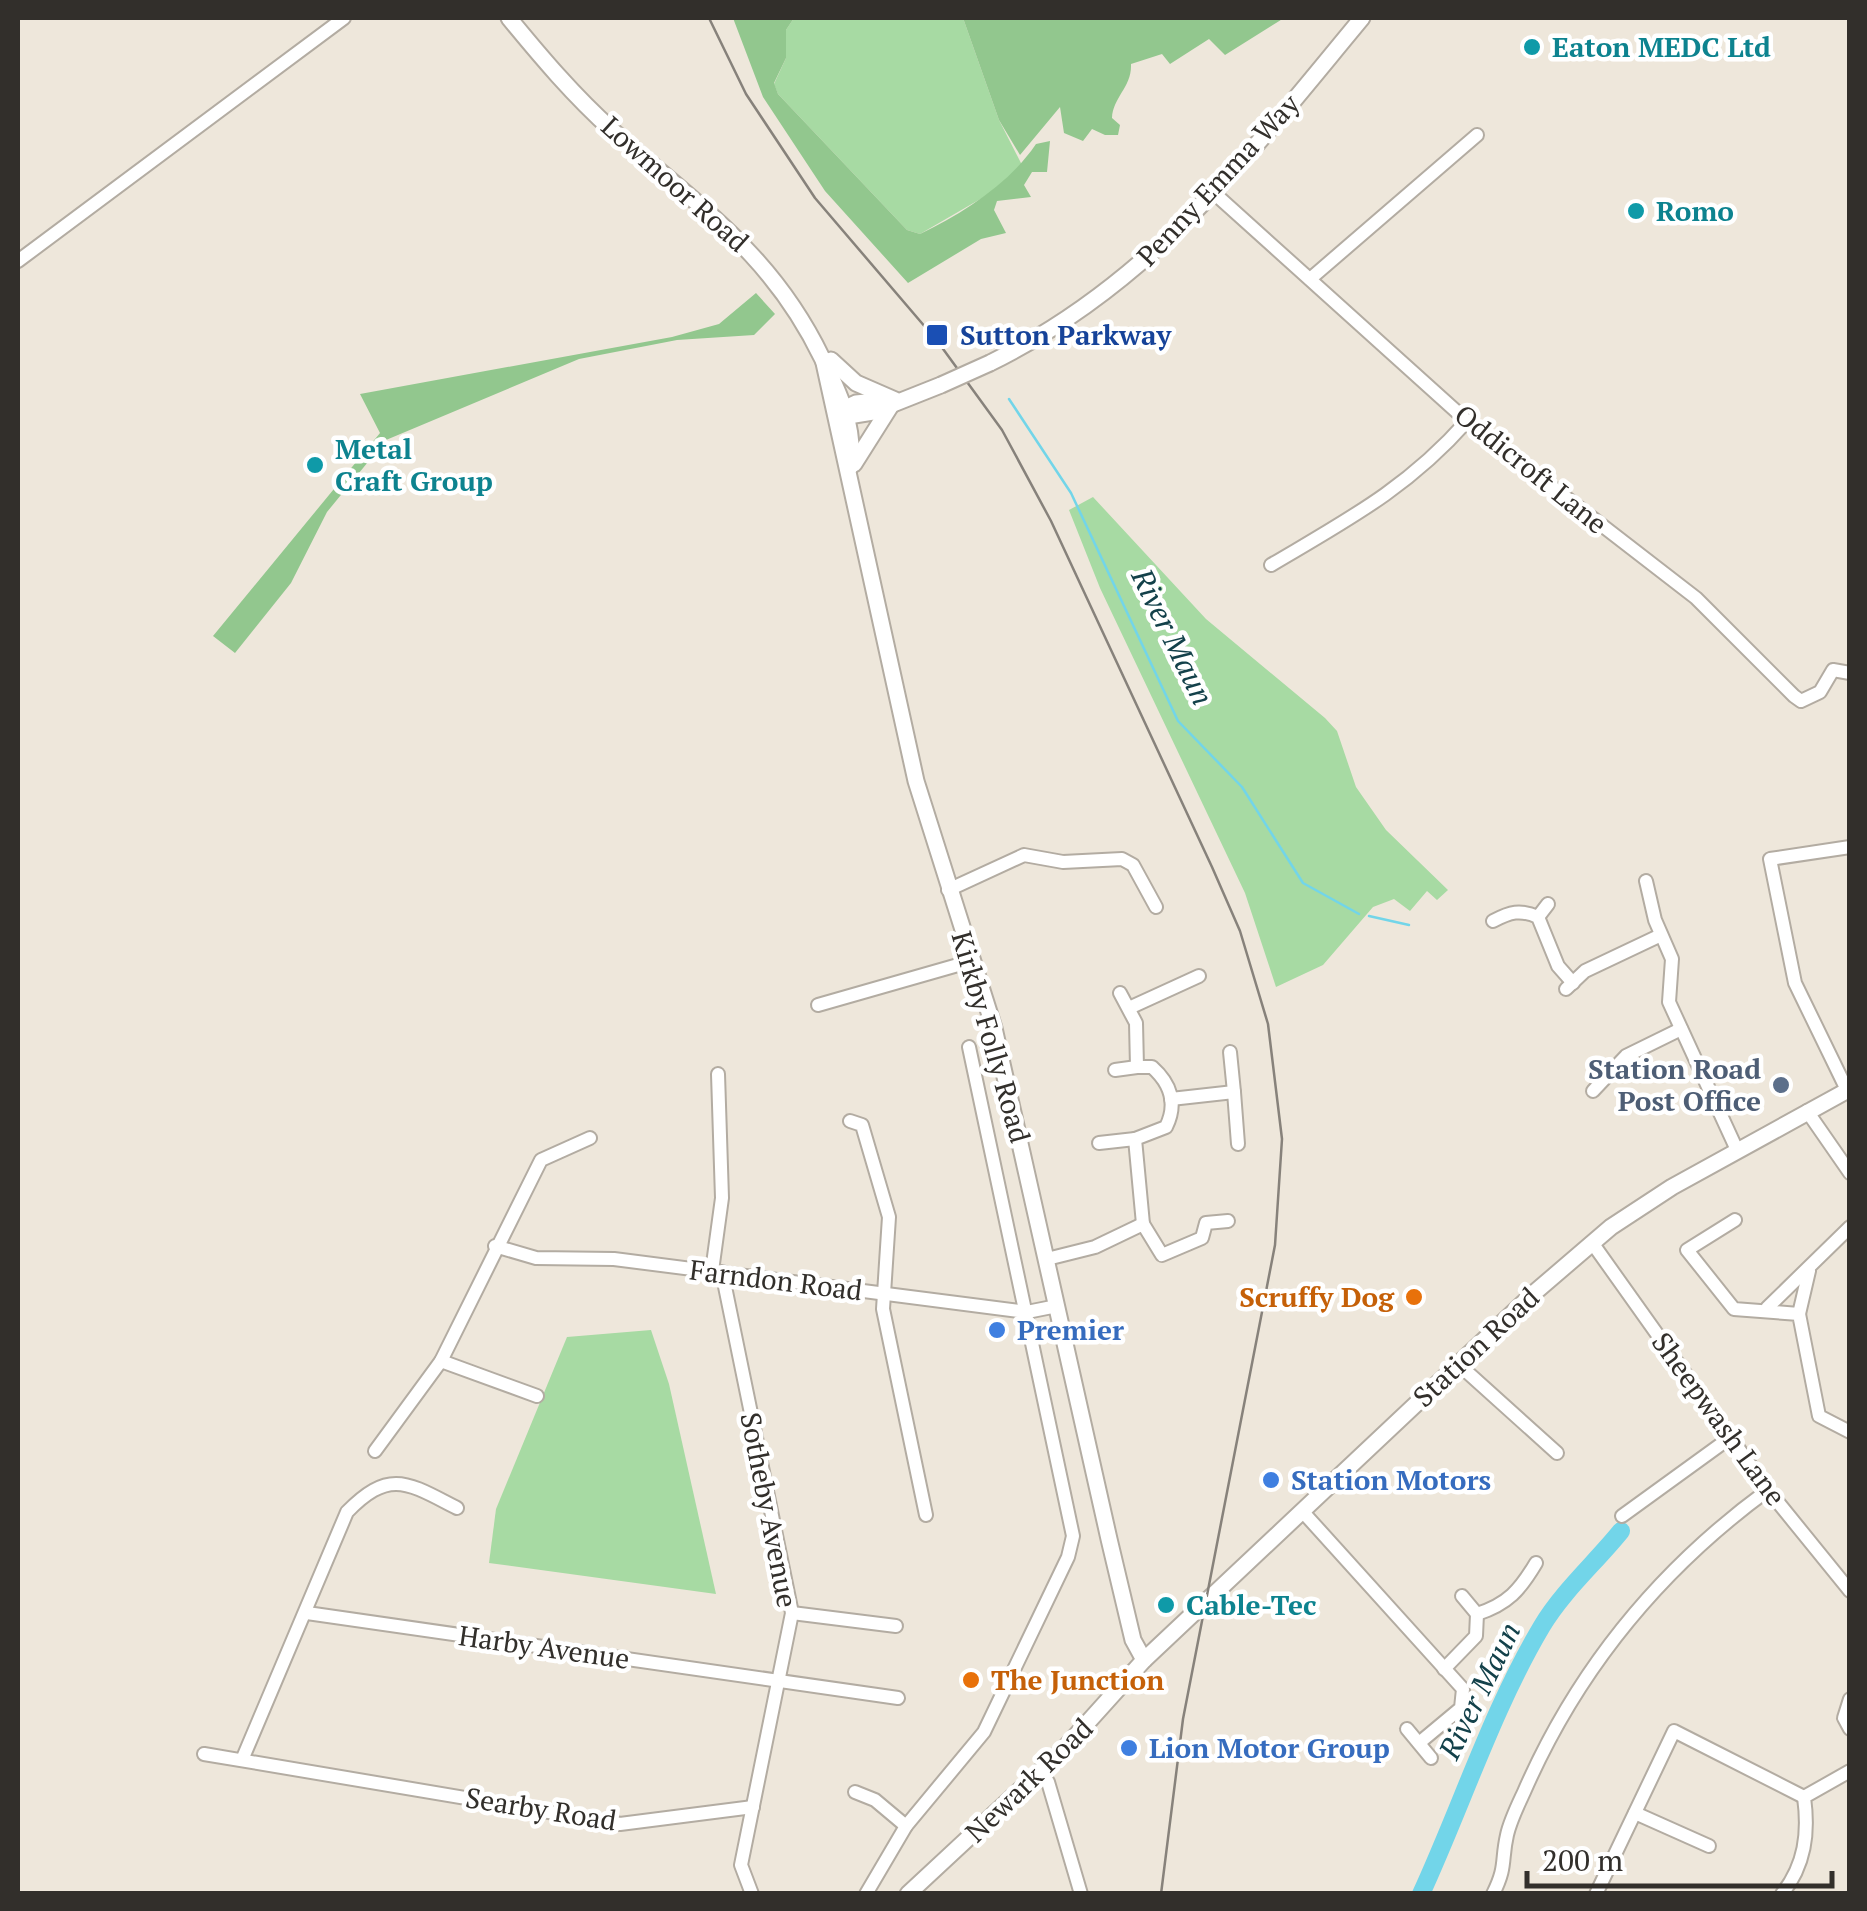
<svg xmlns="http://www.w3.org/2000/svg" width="1867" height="1911" font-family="'PT Serif',serif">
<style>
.green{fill:#a7daa3}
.forest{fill:#92c78e}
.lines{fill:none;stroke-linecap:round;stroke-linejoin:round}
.stream{stroke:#72d5e9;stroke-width:2.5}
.river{stroke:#72d5e9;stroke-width:18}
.minor-casing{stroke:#b3aca2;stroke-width:16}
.major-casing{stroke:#b3aca2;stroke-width:19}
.minor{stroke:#fff;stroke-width:12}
.major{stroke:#fff;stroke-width:15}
.rail{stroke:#87827b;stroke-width:2.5}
.major-bridge-casing{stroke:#b3aca2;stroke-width:19;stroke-linecap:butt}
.major-bridge{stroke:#fff;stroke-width:15}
.culture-dot{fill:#0f9aa8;stroke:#fff;stroke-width:4}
.transit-dot{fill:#1a4fb4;stroke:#fff;stroke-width:4}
.service-dot{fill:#5c6f8a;stroke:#fff;stroke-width:4}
.food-dot{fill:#e8710a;stroke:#fff;stroke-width:4}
.shop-dot{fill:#3f7fe0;stroke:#fff;stroke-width:4}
.labels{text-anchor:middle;stroke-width:9;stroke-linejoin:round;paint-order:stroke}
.culture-label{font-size:28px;font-weight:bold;fill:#0d838f;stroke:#fff;text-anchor:start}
.street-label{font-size:28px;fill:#322f2b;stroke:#fff}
.transit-label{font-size:28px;font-weight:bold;fill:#164399;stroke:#fff;text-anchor:start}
.service-label{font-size:28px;font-weight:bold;fill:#4e5e75;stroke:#fff;text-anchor:end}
.food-label{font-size:28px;font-weight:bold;fill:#c56008;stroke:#fff;text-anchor:end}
.shop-label{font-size:28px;font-weight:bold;fill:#366cbe;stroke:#fff;text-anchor:start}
.water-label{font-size:30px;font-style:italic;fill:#13414a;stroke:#fff}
</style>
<rect width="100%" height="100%" fill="#eee7db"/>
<g class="green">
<path d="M794 18H963L999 120 1022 165 989 194 920 234 907 230 778 94 774 84 786 58V30Z"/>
<path d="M1093 497 1206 619 1325 718 1337 731 1356 787 1386 830 1448 890 1437 900 1427 891 1410 911 1394 899 1373 907 1323 965 1276 987 1245 893 1100 588 1069 510Z"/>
<path d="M651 1330 669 1384 716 1594 489 1563 496 1509 567 1337Z"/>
</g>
<g class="forest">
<path d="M733 18H794L786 30V58L774 83 778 94 907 230 920 234C963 213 1009 184 1036 144L1050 141 1047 172H1032L1024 185 1031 197 997 201 994 210 1006 233 981 239 908 283 825 191 763 97Z"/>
<path d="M963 18H1284L1225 55 1209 39 1170 64 1162 54 1131 64C1132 87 1113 97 1112 118L1120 125 1118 135H1105L1092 129 1083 141 1064 133 1060 107 1020 155 999 120Z"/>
<path d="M756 293 775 314 754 335 677 340 579 359 386 440 327 512 291 583 235 653 213 636 380 433 360 394 672 337 719 324Z"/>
</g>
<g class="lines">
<g class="stream">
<path d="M1009 399 1071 493 1178 721 1242 787 1303 883 1359 914"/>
<path d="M1369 916 1409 925"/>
</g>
<path class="river" d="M1421 1894C1462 1805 1492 1710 1542 1626 1562 1592 1596 1562 1621 1531"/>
<defs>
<g id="minor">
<path d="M1214 193 1467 421 1696 598 1794 696 1801 701 1820 692 1833 670 1850 673"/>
<path d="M18 261 344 18"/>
<path d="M1310 279 1477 135"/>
<path d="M1271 565C1347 520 1408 488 1467 421"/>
<path d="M1646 881 1655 920 1672 959 1669 1002 1737 1150"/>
<path d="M948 890 1024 855 1063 862 1122 859 1133 865 1156 907"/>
<path d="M1538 917 1548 904"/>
<path d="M1493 921C1510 912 1520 909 1538 917L1558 966 1573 983"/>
<path d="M1566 989 1585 971 1661 935"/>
<path d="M1120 993 1136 1023 1137 1067H1152C1170 1083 1178 1103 1166 1127L1135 1139 1143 1224"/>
<path d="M818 1005 972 961"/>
<path d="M1129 1008 1199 976"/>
<path d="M1230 1052 1234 1092"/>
<path d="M1115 1070 1137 1067"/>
<path d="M1847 1090 1795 983 1770 859 1850 847"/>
<path d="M1593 1091 1626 1056 1681 1029"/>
<path d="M1171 1099 1234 1092 1238 1144"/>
<path d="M1807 1111 1850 1173"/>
<path d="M850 1121 862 1125 889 1217 883 1309 926 1515"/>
<path d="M1099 1143 1135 1139"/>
<path d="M1735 1220 1687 1250 1734 1309 1799 1314 1819 1416 1850 1432"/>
<path d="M1593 1244 1768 1490 1850 1591"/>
<path d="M495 1246 536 1258 614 1259 1027 1312 1057 1306"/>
<path d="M1047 1259 1095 1247 1143 1224 1162 1255 1202 1238 1206 1223 1228 1221"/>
<path d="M712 1271 722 1198 718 1074"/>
<path d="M722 1272 792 1613 741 1865 752 1894"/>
<path d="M1767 1308 1850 1227"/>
<path d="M1799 1314 1809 1271"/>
<path d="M441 1361 537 1396"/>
<path d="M1456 1362 1557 1453"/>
<path d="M375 1451 441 1361 541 1160 590 1138"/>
<path d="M1303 1512 1463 1689 1461 1708 1419 1743"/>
<path d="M1622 1516 1731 1437"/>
<path d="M307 1613 898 1698"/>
<path d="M792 1613 896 1626"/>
<path d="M1477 1614C1508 1604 1520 1590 1536 1563"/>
<path d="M1444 1669 1476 1636 1477 1614 1462 1596"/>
<path d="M1850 1699 1844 1718 1850 1729"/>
<path d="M1407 1729 1431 1758"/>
<path d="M204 1754 620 1824 753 1807"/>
<path d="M242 1760 347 1512C390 1468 408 1483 457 1508"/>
<path d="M1040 1771 1048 1782 1081 1894"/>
<path d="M855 1792 875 1800 906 1826"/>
<path d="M1635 1813 1709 1846"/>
<path d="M866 1894 906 1826 984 1732 1068 1557 1073 1536 969 1047"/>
<path d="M1493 1894C1507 1866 1501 1861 1507 1835 1510 1821 1518 1805 1524 1792 1578 1668 1660 1569 1768 1490"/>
<path d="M1596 1894 1674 1731 1804 1797"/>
<path d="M1782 1894C1805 1865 1809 1833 1804 1797L1850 1771"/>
</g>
<g id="major">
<path d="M509 18C541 57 574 96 612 130 697 206 771 252 822 358 840 394 854 424 851 466"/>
<path d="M831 360 856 383 895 400"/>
<path d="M824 363 916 781 994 1028 1109 1539 1133 1640 1144 1660"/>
<path d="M990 363C1153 283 1249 154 1362 18"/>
<path d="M837 412 856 403 886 400"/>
<path d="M842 417 873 412 941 385"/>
<path d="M854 464 890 407"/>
<path d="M908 1894 1062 1751 1144 1660 1534 1293 1611 1227 1672 1187 1850 1089"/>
</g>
</defs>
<use href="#minor" class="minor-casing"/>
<use href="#major" class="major-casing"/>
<use href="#minor" class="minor"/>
<use href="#major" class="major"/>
<path class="rail" d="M709 18 746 94 815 198 938 342 1002 430 1051 521 1212 867 1240 931 1268 1024 1282 1139 1275 1245 1183 1719 1161 1894"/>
<defs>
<path id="major-bridge" d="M941 385 990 363"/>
</defs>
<use href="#major-bridge" class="major-bridge-casing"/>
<use href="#major-bridge" class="major-bridge"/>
</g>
<g class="culture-dot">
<circle cx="1532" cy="47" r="10"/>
<circle cx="1636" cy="211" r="10"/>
<circle cx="315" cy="465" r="10"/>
<circle cx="1166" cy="1605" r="10"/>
</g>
<rect class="transit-dot" x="925" y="323" width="24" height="24" rx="5"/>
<circle class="service-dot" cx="1781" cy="1085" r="10"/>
<g class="food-dot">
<circle cx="1414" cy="1297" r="10"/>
<circle cx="971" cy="1680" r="10"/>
</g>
<g class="shop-dot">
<circle cx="997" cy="1330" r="10"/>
<circle cx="1271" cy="1480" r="10"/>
<circle cx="1129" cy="1748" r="10"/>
</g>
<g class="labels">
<g class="culture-label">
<text x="1552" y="57">Eaton MEDC Ltd</text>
<text x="1656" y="221">Romo</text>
<text x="335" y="459">Metal<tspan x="335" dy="32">Craft Group</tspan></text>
<text x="1186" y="1615">Cable-Tec</text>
</g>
<g class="street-label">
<text transform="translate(1218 180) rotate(-47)" y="10">Penny Emma Way</text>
<text transform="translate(675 184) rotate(42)" y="10">Lowmoor Road</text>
<text transform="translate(1531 469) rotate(39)" y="10">Oddicroft Lane</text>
<text transform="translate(991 1037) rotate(74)" y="10">Kirkby Folly Road</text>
<text transform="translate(776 1280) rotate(7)" y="10">Farndon Road</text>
<text transform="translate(1476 1347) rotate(-43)" y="10">Station Road</text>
<text transform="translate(1719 1419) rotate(54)" y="10">Sheepwash Lane</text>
<text transform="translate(769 1510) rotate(79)" y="10">Sotheby Avenue</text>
<text transform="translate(544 1647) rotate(8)" y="10">Harby Avenue</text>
<text transform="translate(1029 1780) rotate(-44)" y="10">Newark Road</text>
<text transform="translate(541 1809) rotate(9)" y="10">Searby Road</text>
</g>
<g class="transit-label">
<text x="960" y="345">Sutton Parkway</text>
</g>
<g class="service-label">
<text x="1761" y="1079">Station Road<tspan x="1761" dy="32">Post Office</tspan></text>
</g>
<g class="food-label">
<text x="1394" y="1307">Scruffy Dog</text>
<text x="991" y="1690" text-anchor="start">The Junction</text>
</g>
<g class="shop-label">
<text x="1017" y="1340">Premier</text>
<text x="1291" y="1490">Station Motors</text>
<text x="1149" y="1758">Lion Motor Group</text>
</g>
<g class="water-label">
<text transform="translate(1172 637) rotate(64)" y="10">River Maun</text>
<text transform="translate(1480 1691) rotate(-64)" y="10">River Maun</text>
</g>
</g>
<rect width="1867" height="1911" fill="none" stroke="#322f2b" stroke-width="40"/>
<path d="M1527 1871v15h305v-15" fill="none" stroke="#322f2b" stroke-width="5"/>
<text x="1542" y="1871" font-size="30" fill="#322f2b" stroke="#ffffff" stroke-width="8" paint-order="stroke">200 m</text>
</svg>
